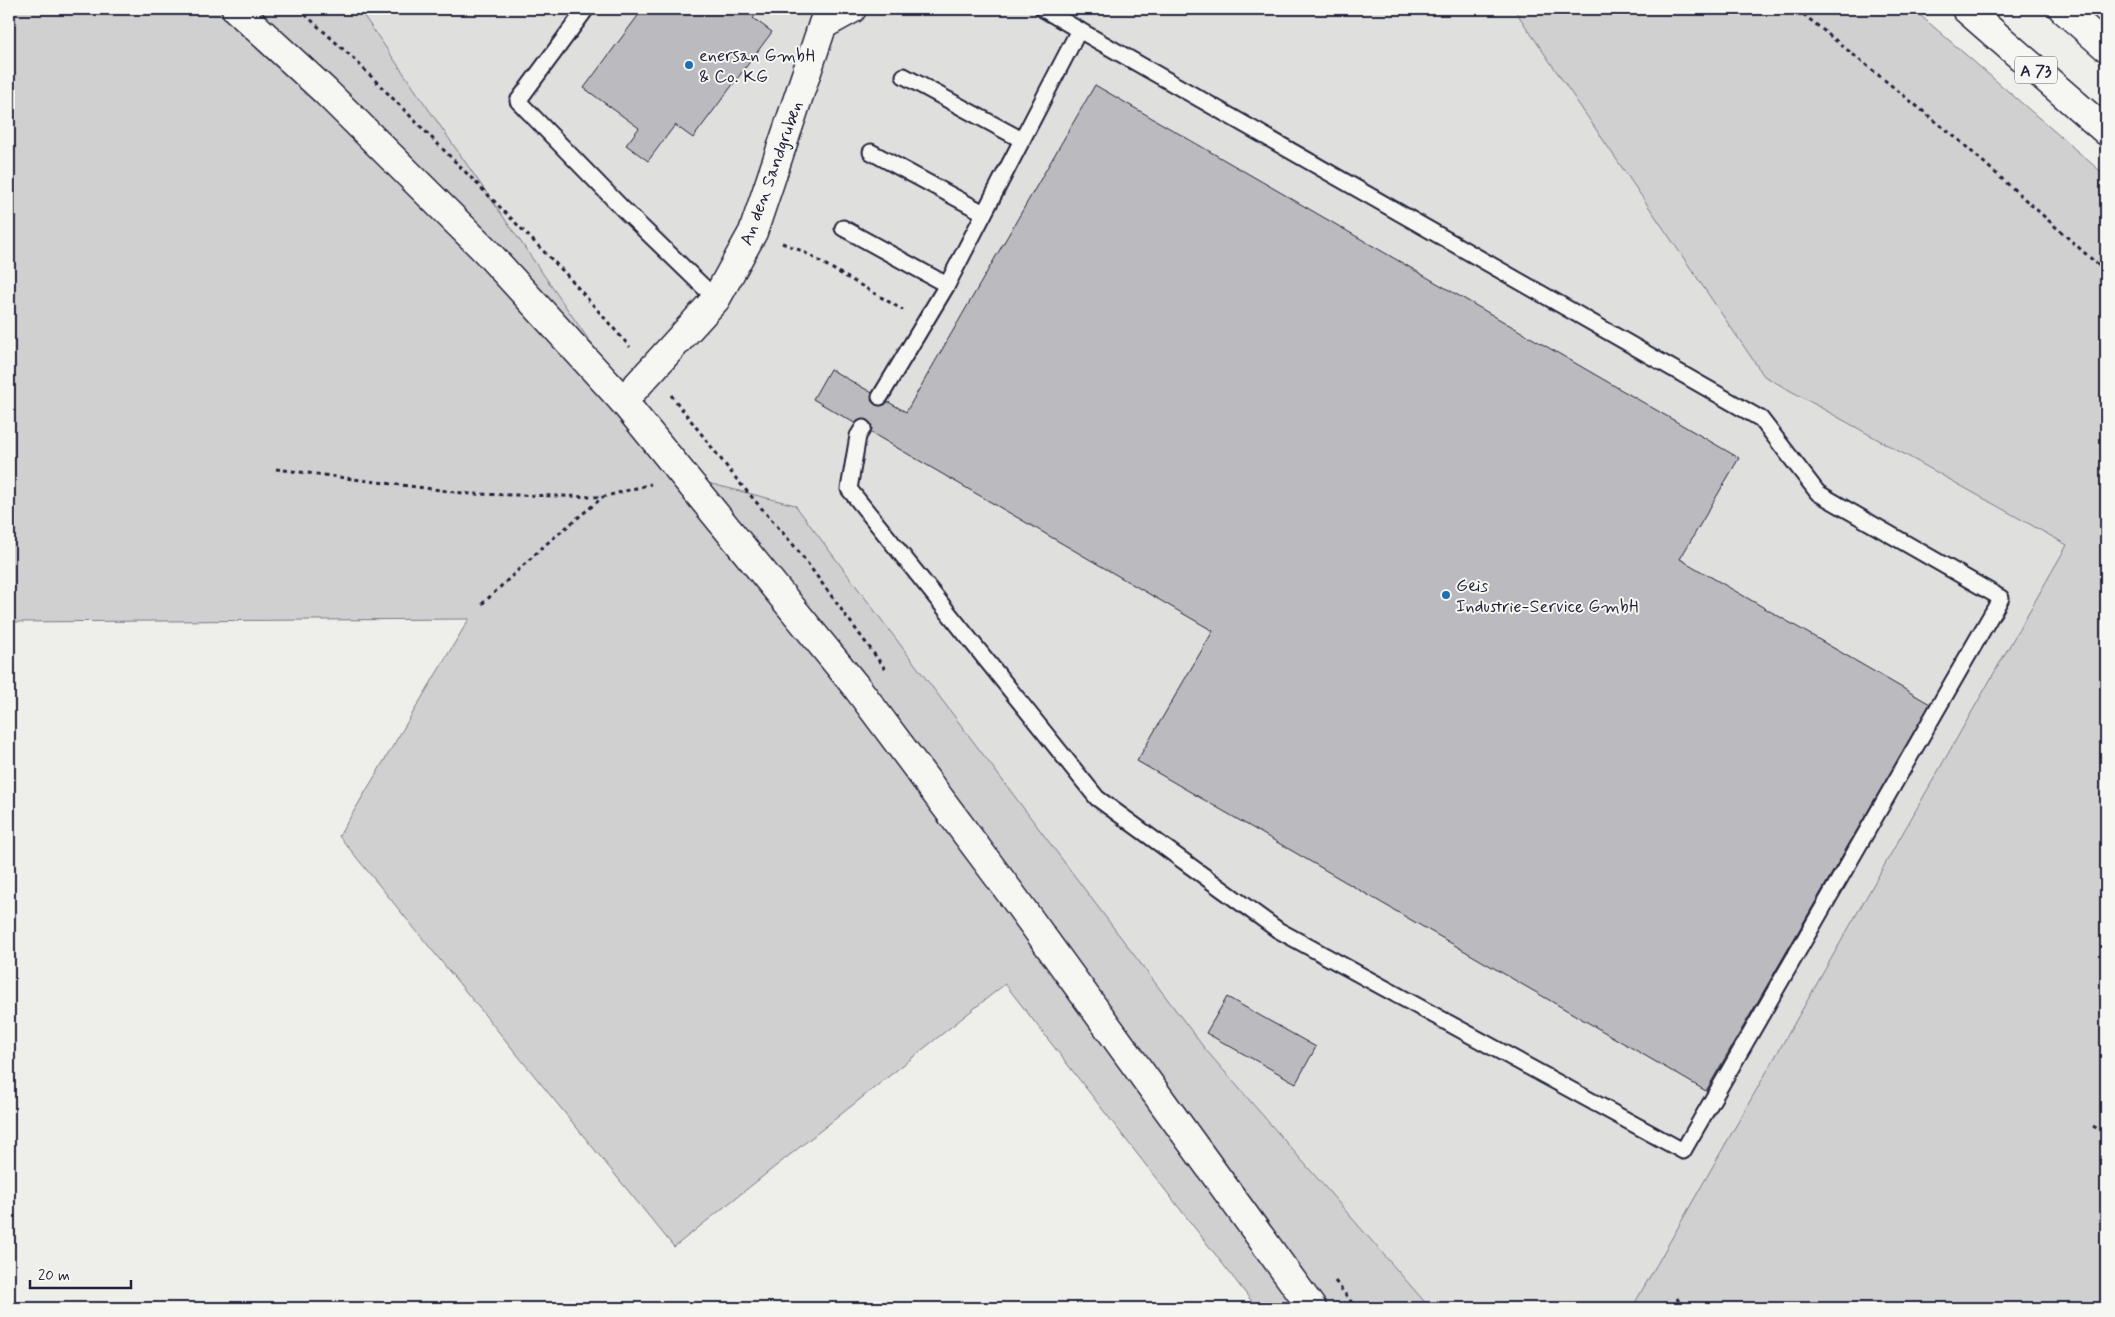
<svg xmlns="http://www.w3.org/2000/svg" width="2115" height="1317" font-family="Mynerve,sans-serif">
<style>
.built{fill:#dfdfde}
.green{fill:#d0d0d1;stroke:#797986}
.building{fill:#bbbbbf;stroke:#22223b}
.lines{fill:none;stroke-linecap:round;stroke-linejoin:round}
.service-casing{stroke:#22223b;stroke-width:19}
.minor-casing{stroke:#22223b;stroke-width:31}
.secondary-casing{stroke:#22223b;stroke-width:31}
.motorway-casing{stroke:#22223b;stroke-width:31}
.path{stroke:#22223b;stroke-width:3;stroke-dasharray:4 4;stroke-linecap:butt}
.service{stroke:#f6f6f2;stroke-width:15}
.minor{stroke:#f6f6f2;stroke-width:28}
.secondary{stroke:#f6f6f2;stroke-width:28}
.motorway{stroke:#f6f6f2;stroke-width:28}
.poi-dot{fill:#1f6fb2;stroke:#f6f6f2;stroke-width:2}
.labels{text-anchor:middle;stroke-width:4;stroke-linejoin:round;paint-order:stroke}
.shield{fill:#f6f6f2;stroke:#626272;stroke-width:1}
.shield-label{font-size:16px;font-weight:bold;fill:#22223b}
.poi-label{font-size:18px;fill:#22223b;stroke:#f6f6f2;text-anchor:start}
.street-label{font-size:18px;fill:#22223b;stroke:#f6f6f2}
</style>
<rect width="100%" height="100%" fill="#eeeeeb"/>
<filter id="ink" filterUnits="userSpaceOnUse"><feTurbulence type="fractalNoise" baseFrequency=".02" numOctaves="2"/><feDisplacementMap in="SourceGraphic" scale="10" xChannelSelector="R" yChannelSelector="G"/><feConvolveMatrix kernelMatrix="1 2 1 2 8 2 1 2 1" color-interpolation-filters="sRGB"/></filter>
<g filter="url(#ink)">
<path class="built" d="M359 9H1514L1764 376 2067 545 1632 1308H1430L1205 1049 684 477Z"/>
<g class="green">
<path d="M9 9H359L684 477 795 505 1205 1049 1430 1308H1257L1005 984 674 1247 339 836 469 619 9 622Z"/>
<path d="M1514 9H1913L2106 176V1308H1632L2067 545 1764 376Z"/>
</g>
<g class="building">
<path d="M643 9H760L753 18 772 32 693 138 675 125 648 161 626 145 639 128 584 88Z"/>
<path d="M1095 85 1739 458 1680 559 1930 704 1706 1091 1137 761 1213 631 813 399 830 369 906 412Z"/>
<path d="M1227 997 1316 1047 1296 1083 1206 1033Z"/>
</g>
<g class="lines">
<defs>
<g id="service">
<path d="M586 9 518 101 623 209 716 299"/>
<path d="M904 76 1022 140"/>
<path d="M871 152 984 213"/>
<path d="M843 228 947 285"/>
<path d="M880 397 947 285 1079 30 1043 9"/>
<path d="M863 428 858 436 849 489 1097 798 1278 930 1683 1151 2001 598 1818 493 1761 419 1079 30"/>
</g>
<g id="minor">
<path d="M823 25 852 9"/>
<path d="M623 401 716 299 753 232 828 9"/>
</g>
<path id="secondary" d="M236 9 325 91 486 251 623 401 858 689 1009 891 1312 1308"/>
<g id="motorway">
<path d="M1966 9 2106 131"/>
<path d="M2063 9 2106 47"/>
</g>
</defs>
<use href="#service" class="service-casing"/>
<use href="#minor" class="minor-casing"/>
<use href="#secondary" class="secondary-casing"/>
<use href="#motorway" class="motorway-casing"/>
<g class="path">
<path d="M299 9 354 59 565 273 630 347"/>
<path d="M1797 9 1961 142 2106 272"/>
<path d="M782 243 802 251 903 310"/>
<path d="M671 395 738 481 796 548 886 670"/>
<path d="M276 469 471 494 603 497 651 484"/>
<path d="M482 604 545 545 603 497"/>
<path d="M2093 1126 2106 1134"/>
<path d="M1335 1281 1356 1308"/>
<path d="M1677 1298 1682 1308"/>
</g>
<use href="#service" class="service"/>
<use href="#minor" class="minor"/>
<use href="#secondary" class="secondary"/>
<use href="#motorway" class="motorway"/>
</g>
</g>
<g class="poi-dot">
<circle cx="689" cy="65" r="5"/>
<circle cx="1446" cy="595" r="5"/>
</g>
<g class="labels">
<rect class="shield" x="2015" y="56.5" width="42" height="27" rx="4"/>
<g class="shield-label">
<text x="2036" y="76">A 73</text>
</g>
<g class="poi-label">
<text x="699" y="61">enersan GmbH<tspan x="699" dy="21">&amp; Co. KG</tspan></text>
<text x="1456" y="591">Geis<tspan x="1456" dy="21">Industrie-Service GmbH</tspan></text>
</g>
<g class="street-label">
<text transform="translate(771 173) rotate(-70)" y="6">An den Sandgruben</text>
</g>
</g>
<rect width="2115" height="1317" fill="none" stroke="#f6f6f2" stroke-width="30"/>
<rect x="15" y="15" width="2085" height="1287" fill="none" stroke="#22223b" stroke-width="2" filter="url(#ink)"/>
<path d="M30 1280v8h101v-8" fill="none" stroke="#22223b" stroke-width="2.5"/>
<text x="38" y="1280" font-size="15" fill="#22223b" stroke="#f6f6f2" stroke-width="4" paint-order="stroke">20 m</text>
</svg>
